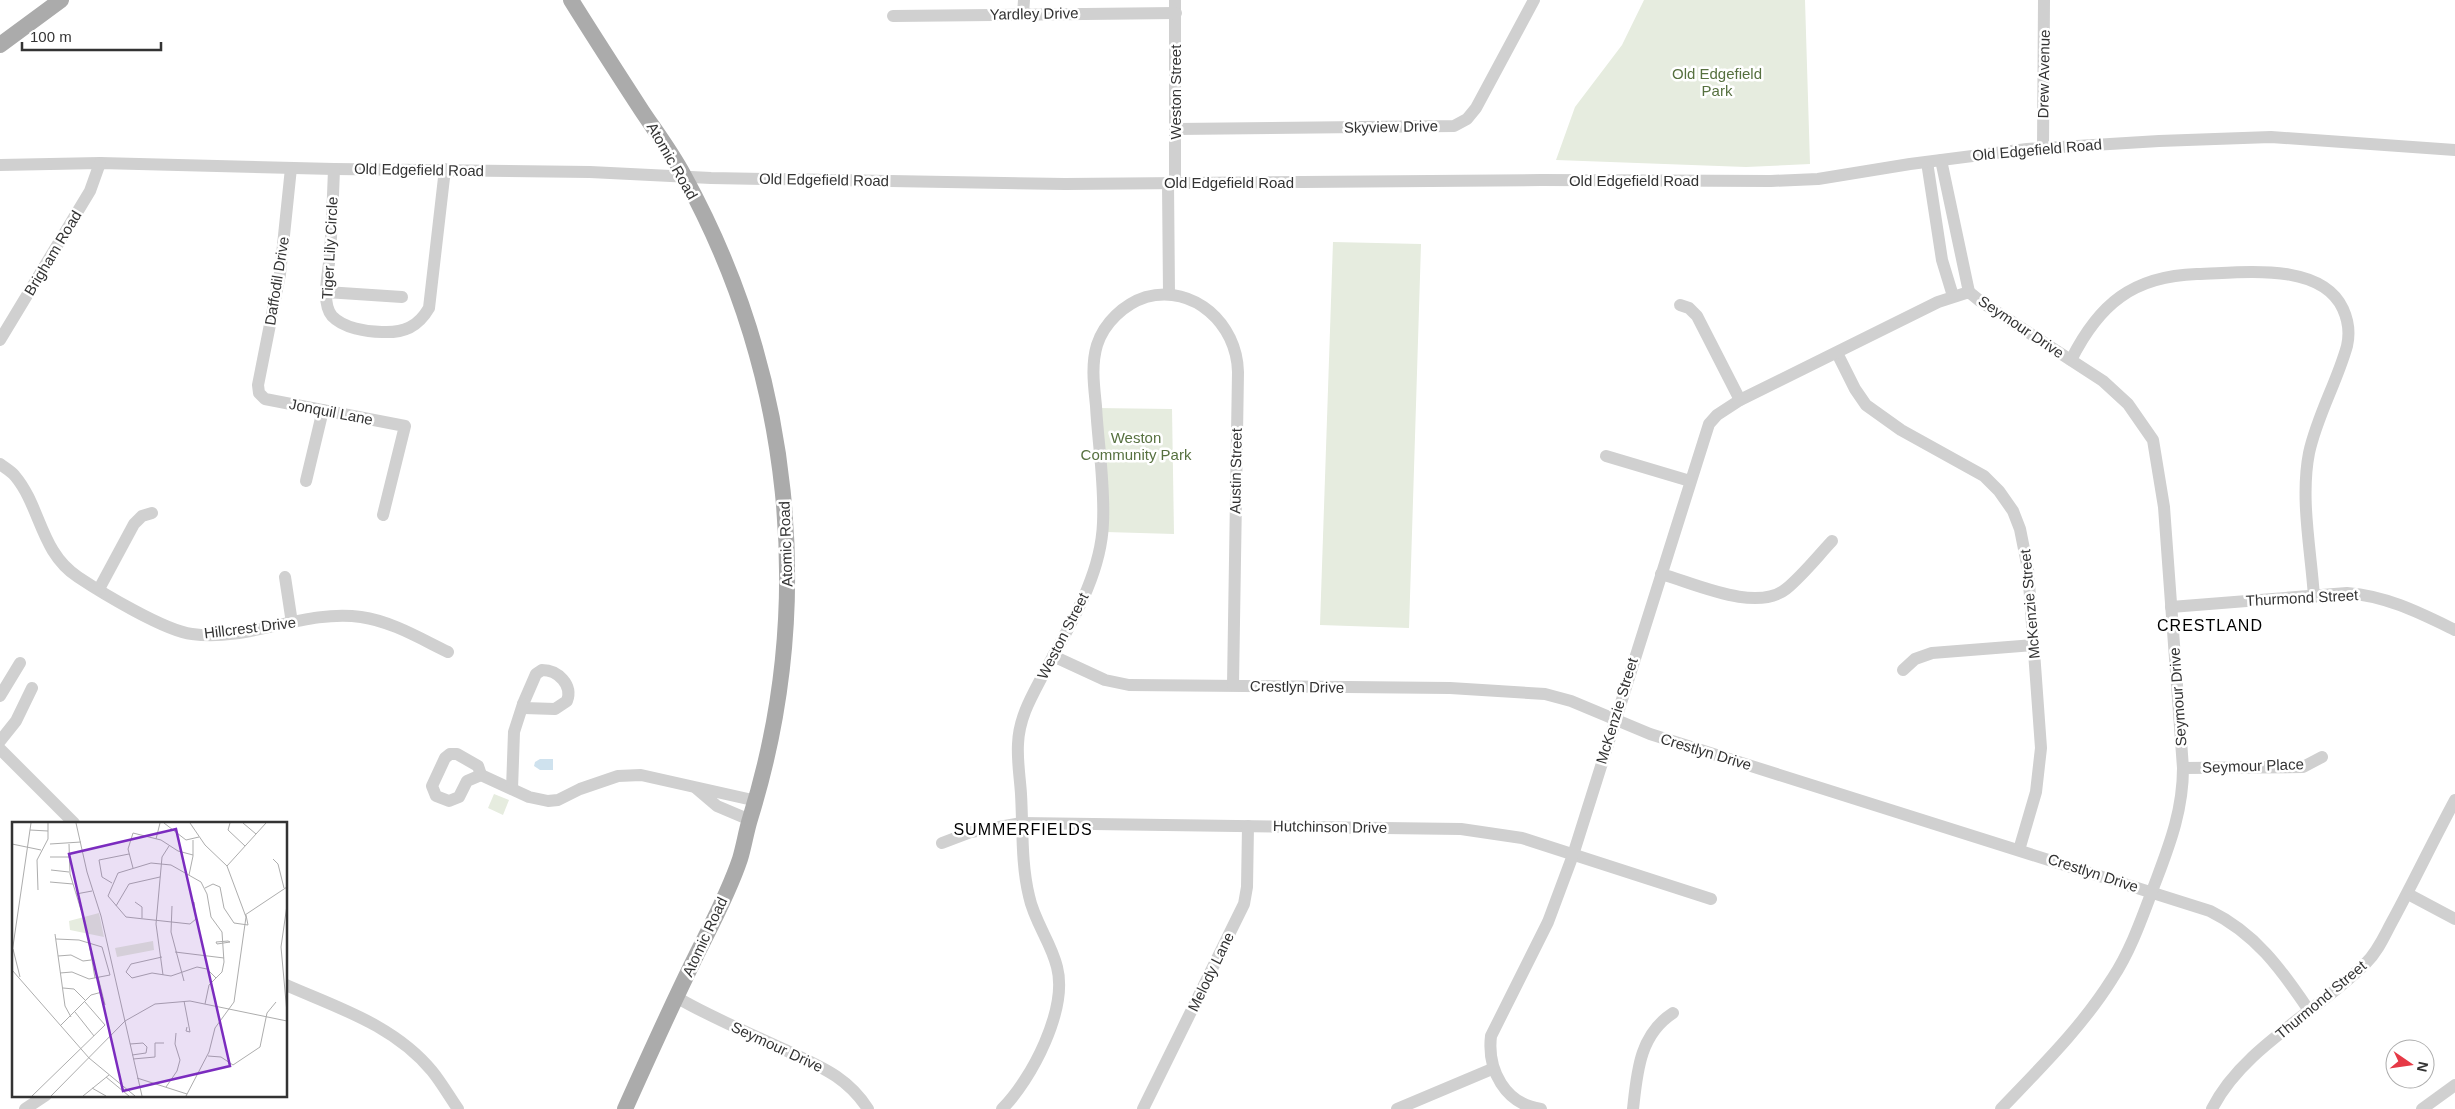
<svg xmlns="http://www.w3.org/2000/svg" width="2455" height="1109" font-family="Arial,sans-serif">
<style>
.green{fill:#e6ecdf}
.water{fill:#cfe2ee}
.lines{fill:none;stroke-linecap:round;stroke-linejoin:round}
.minor{stroke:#d0d0d0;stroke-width:12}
.major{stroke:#ababab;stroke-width:16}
.labels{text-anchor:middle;stroke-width:5;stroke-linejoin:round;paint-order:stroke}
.street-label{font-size:15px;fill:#333;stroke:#fff}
.park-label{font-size:15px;fill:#56703f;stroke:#fff}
.neighbourhood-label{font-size:16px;letter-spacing:1px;fill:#000;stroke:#fff}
.inset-road{fill:none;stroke:#adadad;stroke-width:1}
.view{fill:#7b2cbf;fill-opacity:0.15;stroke:#7b2cbf;stroke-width:2.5}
.inset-edge{fill:none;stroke:#333;stroke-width:2.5}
</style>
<rect width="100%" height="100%" fill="#fff"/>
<g class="green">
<path d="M1644 0H1805L1810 164 1746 167 1556 160 1575 107 1622 45Z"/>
<path d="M1333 242 1421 244 1409 628 1320 625Z"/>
<path d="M1096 408 1172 409 1174 534 1106 532Z"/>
<path d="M494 794 509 800 503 815 488 808Z"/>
</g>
<path class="water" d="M540 759H553V770H540L534 766 535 762Z"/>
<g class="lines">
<g class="minor">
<path d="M1175 0V183"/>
<path d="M1023 14 1024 0"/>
<path d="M893 16 1176 13"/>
<path d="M1176 129 1454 126 1467 119 1476 108 1534 0"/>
<path d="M2043 148 2044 0"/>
<path d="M1941 160 1969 292"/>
<path d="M1927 162 1942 260 1953 296"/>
<path d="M0 165 100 163 334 169 590 172 711 178 1065 184 1541 180 1771 181 1818 179 1910 164 2027 149 2159 141 2271 137 2455 150"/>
<path d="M291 168 280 274 258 385 259 393 265 399 405 426 383 515"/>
<path d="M334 169C333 197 332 225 330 253 329 267 326 281 326 294 326 302 327 310 332 316 343 328 367 332 382 332 404 333 418 327 429 308L445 169"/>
<path d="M1168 183 1169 293"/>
<path d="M326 292 402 297"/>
<path d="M1680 305 1689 308 1697 316 1740 400"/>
<path d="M0 340 90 191 100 163"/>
<path d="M1837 353 1855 389 1866 405 1901 430 1984 476 1999 491 2013 511 2020 529 2028 569 2041 748 2036 792 2019 850"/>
<path d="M2071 360C2099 304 2133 276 2197 274 2240 273 2321 261 2343 309 2348 320 2350 333 2347 346 2337 382 2317 416 2309 453 2300 499 2311 550 2314 597"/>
<path d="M1606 456 1690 481"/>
<path d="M0 464C5 468 11 471 15 476 41 507 40 552 78 577 102 593 165 631 192 634 249 642 304 609 361 617 391 621 421 639 448 652"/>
<path d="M306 481 323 410"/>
<path d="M1661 574C1694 583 1756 613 1786 589 1803 575 1817 557 1832 541"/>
<path d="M285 577 292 623"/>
<path d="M99 589 134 524 142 516 152 513"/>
<path d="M2171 607 2347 593C2387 596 2420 613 2455 630"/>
<path d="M1053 656 1105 680 1129 685 1450 688 1545 694 1571 701 1650 734 2210 911C2255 933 2281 969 2308 1009"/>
<path d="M542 670C558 670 573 685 567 701L555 709 524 708 523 704 536 674Z"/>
<path d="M1903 670 1915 659 1932 653 2034 645"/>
<path d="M0 696 20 663"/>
<path d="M0 741 16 721 32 688"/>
<path d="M0 749 74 823"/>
<path d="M450 754H457L478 766 481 775 467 781 459 797 449 801 436 796 432 786 445 758Z"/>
<path d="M2183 768 2303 767 2322 757"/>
<path d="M481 775 529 797 548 801 558 800 580 789 618 776 641 775 757 801"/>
<path d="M512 789 514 732 523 704"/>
<path d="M697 789 717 806 750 820"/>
<path d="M942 843 971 832 1022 823 1461 829 1522 838 1711 899"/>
<path d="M2408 894 2455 919"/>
<path d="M286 985C338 1008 394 1025 432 1071 441 1082 449 1096 458 1109"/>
<path d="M676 997C710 1017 747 1032 783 1049 818 1066 846 1075 868 1109"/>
<path d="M25 1109 46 1095"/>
<path d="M1002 1109C1032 1079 1068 1009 1057 967 1051 942 1034 921 1029 896 1021 863 1023 828 1021 794 1020 778 1017 761 1018 744 1019 717 1032 696 1044 673 1069 626 1101 577 1103 523 1105 484 1098 444 1096 406 1094 386 1091 365 1097 345 1104 323 1124 304 1146 297 1194 284 1237 324 1238 372L1233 685"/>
<path d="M1143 1109 1244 904 1247 887 1248 826"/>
<path d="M1397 1109 1492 1069"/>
<path d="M1541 1109C1505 1104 1487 1070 1491 1036L1548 922 1573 855 1709 424 1717 415 1740 400 1938 302 1969 292 1980 301 2103 381 2128 404 2153 440 2164 507 2183 768C2183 808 2171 841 2157 878 2144 912 2132 949 2112 979 2082 1027 2040 1068 2001 1109"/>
<path d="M1633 1109C1637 1073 1639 1035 1673 1013"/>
<path d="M2212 1109C2242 1048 2319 1011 2366 963 2379 950 2385 934 2394 918 2415 879 2434 839 2455 800"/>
<path d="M2422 1109 2455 1085"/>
</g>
<g class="major">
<path d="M571 0C594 37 618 74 642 111 656 132 672 153 684 176 792 373 817 604 750 819 746 832 744 846 740 859 728 895 709 929 693 962 669 1011 647 1060 625 1109"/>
<path d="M0 45 61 0"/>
</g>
</g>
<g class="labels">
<g class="street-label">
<text transform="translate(1034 14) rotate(-1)" y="5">Yardley Drive</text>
<text transform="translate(2044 74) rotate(-89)" y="5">Drew Avenue</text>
<text transform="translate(1176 92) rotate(-90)" y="5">Weston Street</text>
<text transform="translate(1391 127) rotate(-1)" y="5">Skyview Drive</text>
<text transform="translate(2037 150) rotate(-5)" y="5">Old Edgefield Road</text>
<text transform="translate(672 161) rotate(60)" y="5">Atomic Road</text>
<text transform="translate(419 170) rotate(1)" y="5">Old Edgefield Road</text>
<text transform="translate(824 180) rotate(1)" y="5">Old Edgefield Road</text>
<text x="1634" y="186">Old Edgefield Road</text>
<text x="1229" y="188">Old Edgefield Road</text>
<text transform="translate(330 248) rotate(-87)" y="5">Tiger Lily Circle</text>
<text transform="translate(53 253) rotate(-59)" y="5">Brigham Road</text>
<text transform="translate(277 281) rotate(-81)" y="5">Daffodil Drive</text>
<text transform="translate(2021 327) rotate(34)" y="5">Seymour Drive</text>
<text transform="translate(331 412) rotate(11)" y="5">Jonquil Lane</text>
<text transform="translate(1236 471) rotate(-89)" y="5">Austin Street</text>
<text transform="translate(786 544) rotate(-92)" y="5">Atomic Road</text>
<text transform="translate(2302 598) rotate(-3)" y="5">Thurmond Street</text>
<text transform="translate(2030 604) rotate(-95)" y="5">McKenzie Street</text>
<text transform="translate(250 628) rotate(-7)" y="5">Hillcrest Drive</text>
<text transform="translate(1063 636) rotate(-63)" y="5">Weston Street</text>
<text transform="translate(1297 687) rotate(1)" y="5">Crestlyn Drive</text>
<text transform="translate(2178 697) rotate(-94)" y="5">Seymour Drive</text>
<text transform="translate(1617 711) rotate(-73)" y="5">McKenzie Street</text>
<text transform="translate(1706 752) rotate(17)" y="5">Crestlyn Drive</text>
<text transform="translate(2253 766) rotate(-2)" y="5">Seymour Place</text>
<text transform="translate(1330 827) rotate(1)" y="5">Hutchinson Drive</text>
<text transform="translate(2093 873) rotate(18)" y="5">Crestlyn Drive</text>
<text transform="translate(705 937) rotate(-65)" y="5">Atomic Road</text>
<text transform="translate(1211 972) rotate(-64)" y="5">Melody Lane</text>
<text transform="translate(2321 1000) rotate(-40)" y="5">Thurmond Street</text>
<text transform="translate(777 1047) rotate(25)" y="5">Seymour Drive</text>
</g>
<g class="park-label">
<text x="1717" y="79">Old Edgefield<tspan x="1717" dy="17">Park</tspan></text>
<text x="1136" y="443">Weston<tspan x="1136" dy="17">Community Park</tspan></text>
</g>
<g class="neighbourhood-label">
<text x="2210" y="631">CRESTLAND</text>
<text x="1023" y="835">SUMMERFIELDS</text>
</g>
</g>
<g transform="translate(12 822)">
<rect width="275" height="275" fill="#fff"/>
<path d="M87 91 92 115 58 108 57 99ZM141 119 142 128 105 135 103 126Z" fill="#e6ecdf"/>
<path class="inset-road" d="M64 1 75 50 89 94 130 274M152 1 174 18 187 15M218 1 216 8 233 24M231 1 244 12M18 8 36 9M144 17 148 1M0 22 29 28M38 22 69 20M57 22 58 52 69 88M38 35H57M261 37 266 42 272 66M215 44 254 1M121 46 116 27 121 11 149 18 166 29 181 33M39 48 57 50M177 53 181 34V18M38 60 61 62M100 61 90 55 87 38 117 32M193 66 201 62 208 65 212 86 222 101 236 103 234 93M26 68 25 38 36 17V1M64 72 80 69M96 74 106 51 139 41 159 43 189 60 195 72 199 95 210 110 212 140 210 150 197 163 193 182M96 74 114 95 178 102 184 97 182 80M123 80 130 85V96M275 83 269 125 275 191M104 84 117 62 148 55M160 84 159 110 172 159M233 93 275 65M43 112 53 184 59 195M44 117 67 118 90 125 98 153M204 120 216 119 218 120 205 122ZM77 121 83 156M1 127 8 155M163 130 212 136M0 131 19 1M46 134 59 133 71 139 79 138M0 148 77 236 123 274M114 150 120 156 140 151 159 154 185 145 195 147 204 156M114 150 119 142 150 135M48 151 60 150 77 157 98 153M151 153 144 102 150 35 157 24M86 155 93 183M51 166 62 167 74 179M172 179 178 210 174 209 175 205M63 190 82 214M48 204 79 173 90 170M118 222 131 221 135 225 134 231 120 233M196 234 209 235 221 243 248 225 255 191 264 180M121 237 143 235V221H152M94 255 117 274M125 256 175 272M154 265 165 249 168 238 163 222 164 211M80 266 94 274M20 274 93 203 73 180M39 274 113 199 143 182 178 179 275 199M71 274 97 253M174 274 197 230 203 206 222 180 234 95 215 44 193 23 178 1"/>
<path class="view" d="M164 7 218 244 111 269 57 32Z"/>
<rect width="275" height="275" class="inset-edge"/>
</g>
<g transform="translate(2410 1064) rotate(103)"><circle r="24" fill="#ffffff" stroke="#adadad"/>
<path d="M0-4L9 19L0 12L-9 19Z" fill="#e63946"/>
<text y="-8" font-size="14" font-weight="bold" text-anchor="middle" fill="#333333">N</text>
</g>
<path d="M22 42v8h139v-8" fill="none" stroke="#333333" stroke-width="2.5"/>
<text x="30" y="42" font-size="15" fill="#333333" stroke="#ffffff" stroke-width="4" paint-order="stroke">100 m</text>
</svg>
